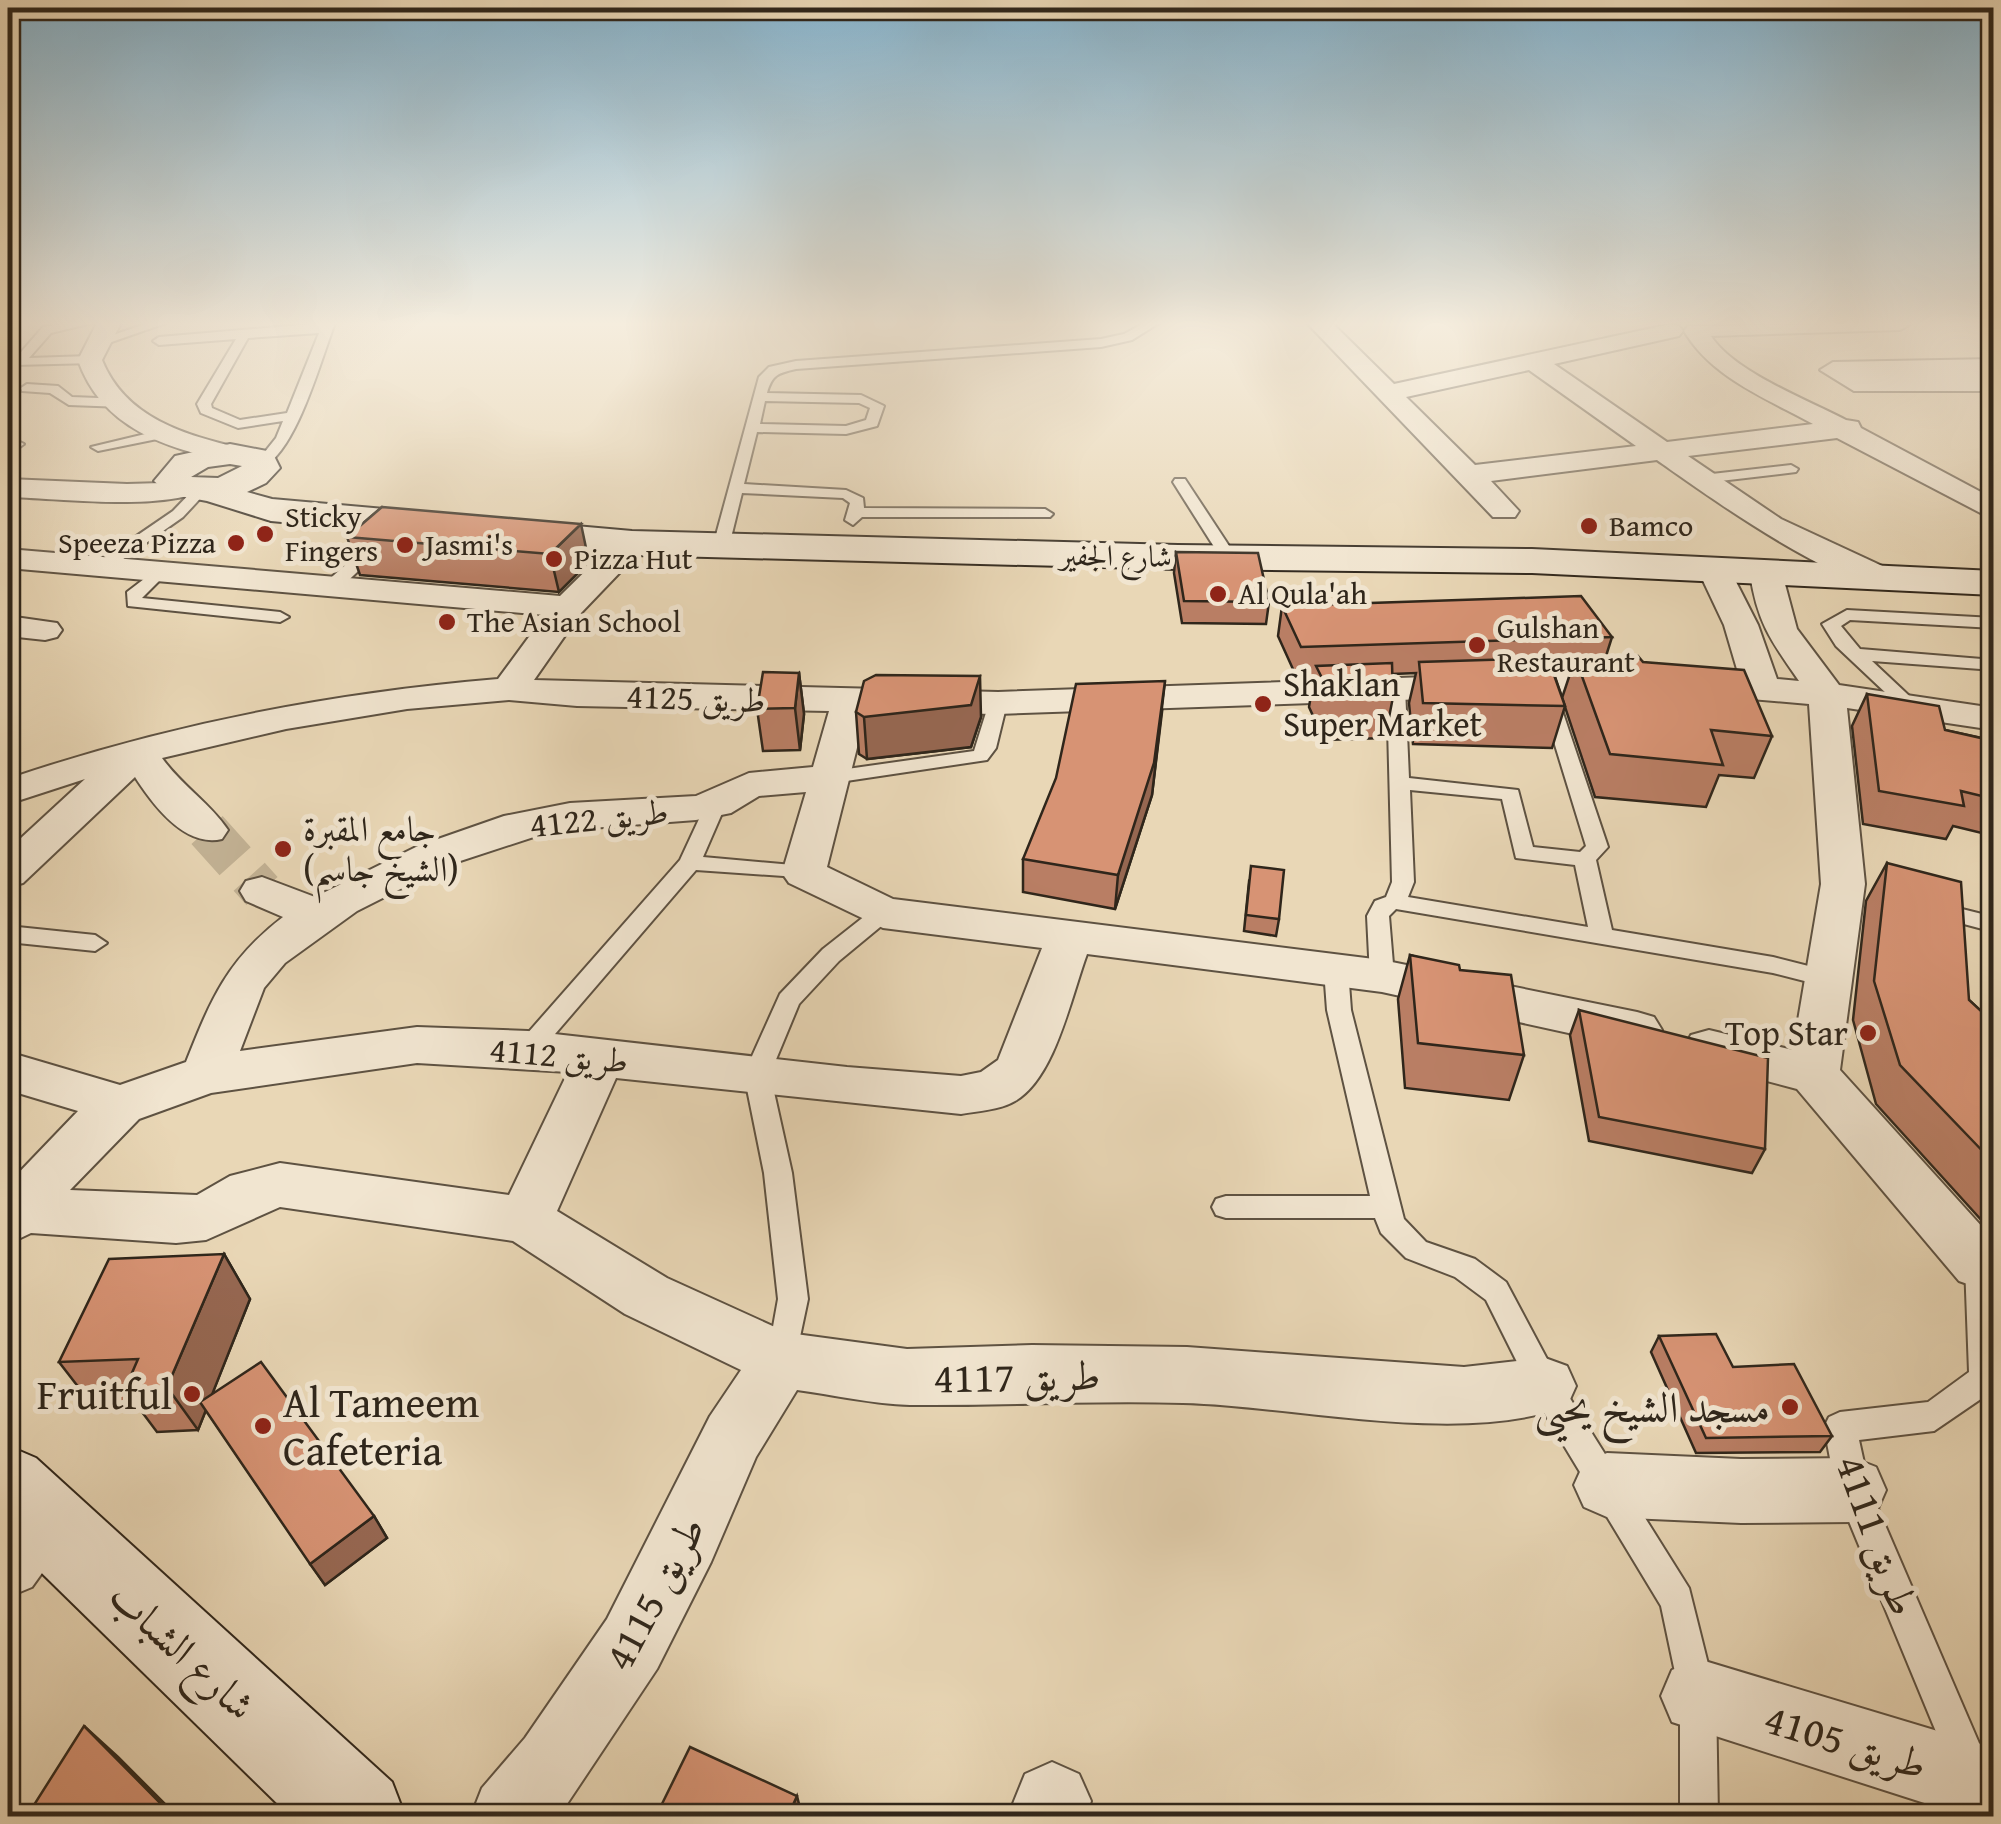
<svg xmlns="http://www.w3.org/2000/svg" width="2001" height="1824" font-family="'Gentium Book Plus',Amiri,serif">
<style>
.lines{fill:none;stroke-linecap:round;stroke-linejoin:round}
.street-tunnel{stroke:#c4b497;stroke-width:42;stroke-dasharray:42 21;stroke-linecap:butt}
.lane-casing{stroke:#5e5242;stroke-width:4}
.street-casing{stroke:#5e5242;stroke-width:4}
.secondary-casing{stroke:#2f261b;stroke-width:4}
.lane{fill:#f1e5d0;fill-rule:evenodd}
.street{fill:#f1e5d0;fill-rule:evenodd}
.secondary{fill:#f1e5d0;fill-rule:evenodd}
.wall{fill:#b97e64;stroke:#2f261b;stroke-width:2.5}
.shaded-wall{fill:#966751;stroke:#2f261b;stroke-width:2.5}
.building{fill:#d79374;stroke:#2f261b;stroke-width:2.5}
.poi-dot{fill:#8f2418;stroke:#f1e5d0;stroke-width:4}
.labels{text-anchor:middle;stroke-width:10;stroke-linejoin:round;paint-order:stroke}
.far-poi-label{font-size:30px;fill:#2f261b;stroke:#f1e5d0;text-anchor:start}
.far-street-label{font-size:30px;fill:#2f261b;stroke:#f1e5d0}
.poi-label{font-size:35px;fill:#2f261b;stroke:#f1e5d0;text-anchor:start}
.street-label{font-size:35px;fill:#2f261b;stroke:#f1e5d0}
.near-street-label{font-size:42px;fill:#2f261b;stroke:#f1e5d0}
.near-poi-label{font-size:42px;fill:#2f261b;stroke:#f1e5d0;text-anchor:end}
</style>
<rect width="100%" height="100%" fill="#e9d7b6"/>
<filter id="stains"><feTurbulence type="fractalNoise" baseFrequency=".002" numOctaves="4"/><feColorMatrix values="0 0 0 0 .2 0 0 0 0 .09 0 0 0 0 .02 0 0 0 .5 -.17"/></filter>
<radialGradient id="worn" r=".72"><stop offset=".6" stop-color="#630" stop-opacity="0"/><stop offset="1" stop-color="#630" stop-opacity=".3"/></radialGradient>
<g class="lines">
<path class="street-tunnel" d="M207 830 262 891"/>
<defs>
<g id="lane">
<path d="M67 323H92L51 333 29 358 90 356 94 357V363L15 365V359L43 327Z"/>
<path d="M148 323H166L100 346 90 343Z"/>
<path d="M323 323H335C321 359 297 450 263 467L256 463 276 438 283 421 238 428 201 413 197 404 236 339 159 345 153 341 159 337ZM319 333 287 413 240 420 212 408 211 404 248 338Z"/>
<path d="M1145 323H1159L1132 340 1101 347 796 369C778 373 772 375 767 393L861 395 884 406 877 426 846 434 757 432 744 484 846 490 863 498 864 508 1045 509 1053 514 1050 517H862L853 525 845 520 850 503 843 498 742 493 729 546 721 551 713 546 759 377 769 367 796 361 1101 339 1124 334ZM765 401 859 403 870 408 866 420 846 426 760 424Z"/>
<path d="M27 384 58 386 72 397 123 399 130 403 123 407 69 405 50 393 22 391 21 388Z"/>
<path d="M162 430 169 434 167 437 98 451 91 447Z"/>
<path d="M8 436 24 444 8 456Z"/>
<path d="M1791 465 1798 469 1796 472 1703 483 1696 479 1703 475Z"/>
<path d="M1175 479H1185L1237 558 1235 561H1223L1173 482Z"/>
<path d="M197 486 209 489 183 517 109 569H97V563L173 511Z"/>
<path d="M372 542 386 545 338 590H326V582Z"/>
<path d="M161 566 169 571 142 598 280 612 289 617 280 622 128 606 127 592Z"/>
<path d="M1847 610 1994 618V628L1850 620 1841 626 1860 649 1994 660V670L1872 661 1921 707 1919 711H1905L1836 646 1822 624Z"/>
<path d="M1396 682 1405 688 1409 778 1518 790 1533 847 1580 852 1586 846 1540 696 1549 690 1556 692 1608 847 1596 860 1612 930 1773 957 1836 973 1840 979 1836 985 1828 987 1773 973 1396 909 1389 916 1394 976 1382 984 1374 982 1370 976 1367 916 1375 901 1386 897 1392 882 1387 688ZM1410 790 1502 799 1516 858 1575 865 1588 927 1408 897 1414 882Z"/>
<path d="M998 697 1007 703 996 748 987 760 833 783 823 777 833 771 974 751 989 703Z"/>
<path d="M716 798 726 804 703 857 804 866 815 873 812 878 696 870 537 1055H519L515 1049 519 1043 680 860 706 804Z"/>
<path d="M1934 902 1994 917V932L1926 914 1923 909Z"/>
<path d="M883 906 894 913 891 918 839 961 799 1004 770 1074 792 1173 808 1299 793 1370 782 1374 771 1370 767 1360 778 1299 764 1173 744 1074 780 994 823 949 875 908Z"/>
<path d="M8 926 95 935 107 943 95 951 8 942Z"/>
<path d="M1336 962 1348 970 1351 1010 1404 1219 1426 1242 1475 1259 1506 1282 1556 1376 1689 1588 1716 1696 1718 1816H1680V1696L1661 1606 1534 1396 1486 1300 1455 1277 1406 1258 1381 1233 1375 1218H1226L1216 1215 1212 1207 1216 1199 1226 1196H1370L1327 1010 1324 970Z"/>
<path d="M1979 1252 1994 1257V1390L1934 1431 1859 1440 1870 1490 1994 1778V1816H1967L1956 1780 1836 1490 1824 1427 1829 1417 1840 1412 1928 1402 1969 1372 1965 1264 1969 1255Z"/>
</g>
<g id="street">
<path d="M97 323H121L102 360C126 419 186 435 240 448L244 454 240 460 230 462C167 448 102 429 78 360Z"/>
<path d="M1307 323H1332L1394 384 1671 324 1679 326 1683 331 1679 336 1554 364 1667 442 1813 424C1766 398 1712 378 1684 331L1688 326 1912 323 1900 330 1711 336C1734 372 1808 400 1846 420L1858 422 1861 428 1994 499V520L1837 438 1688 456 1781 519 1893 571 1897 578 1893 585C1846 596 1698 489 1657 460L1491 481 1519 511 1515 517H1493ZM1529 370 1636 446 1475 465 1406 397Z"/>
<path d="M1994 359V375H1953H1994V391H1854L1820 370 1833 362Z"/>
<path d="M8 479 127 484 198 482 203 488 198 494C138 509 70 499 8 497Z"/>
<path d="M632 534 643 536 648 543 580 614 534 680 998 692 1628 670 1641 673 1646 681 1641 689 1628 692 998 714 866 712 827 867 893 899 1382 960 1637 1012 1654 1017 1662 1030 1654 1043 1637 1048 1382 992 1087 954C1071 997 1055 1078 1015 1101 1000 1110 978 1111 961 1114L616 1078 557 1211 667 1278 788 1333 907 1349 1032 1345 1187 1347 1464 1367 1545 1358 1567 1366 1576 1386 1567 1406C1461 1446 1297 1406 1183 1403 1092 1400 1001 1406 910 1405 873 1404 834 1395 797 1390L756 1457 711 1562 657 1669 559 1816H471L482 1788 525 1738 607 1619 710 1416 741 1370 625 1314 513 1241 280 1207 206 1240 176 1243 31 1233 8 1244V1184L78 1111 8 1090V1052L120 1085 186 1062C211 999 227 960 283 917L246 901 240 891 246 881 262 877 315 897 418 846 504 816 570 803 696 796 749 773 813 767 829 711 577 706 509 700 407 709 286 729 162 758C181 785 210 803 228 830L222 839C185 848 153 805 135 777L23 883 8 887V850L85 779 8 804V779C166 725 331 693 498 679L545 615 8 568V549L560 596 621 536ZM806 792 782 873 789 883 883 928 1042 948 998 1060 981 1072 961 1076 847 1067 528 1031 417 1027 240 1051 264 988 285 963 357 911 448 865 552 831 696 820 731 813 759 796ZM417 1063 568 1072 509 1195 280 1163 230 1176 197 1195 70 1190 139 1119 211 1093Z"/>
<path d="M1714 560 1725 563 1730 570 1758 625 1777 679 1799 681C1771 641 1757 622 1750 573L1754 566H1778L1782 573 1797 629 1839 685 1994 708V730L1847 708 1865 884 1840 1070 1994 1240V1283L1979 1288 1959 1281 1797 1089 1691 1061 1684 1048 1691 1035 1709 1030 1793 1050 1821 884 1809 704 1692 694 1679 691 1674 683 1679 675 1692 672 1739 676 1724 625 1698 570 1703 563Z"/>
<path d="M8 616 57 623 62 630 57 637 45 640 8 636Z"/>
<path d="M1607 1453 1741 1459 1853 1458 1876 1467 1886 1490 1876 1513 1853 1522 1741 1523 1607 1517 1584 1507 1574 1485 1584 1463Z"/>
<path d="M41 1485 65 1495 75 1518 65 1541 32 1587 8 1597V1508L17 1495Z"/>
<path d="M1698 1659 1994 1748V1816H1965L1672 1722 1661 1696 1672 1670Z"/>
<path d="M1052 1762 1079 1774 1091 1801 1086 1816H1008L1025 1774Z"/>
</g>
<g id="secondary">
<path d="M230 444 272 452 280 468 266 483 247 492 272 499 632 531 1178 545 1532 549 1994 571V595L1532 573 1178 569 632 555 271 521 207 501 169 494 154 481 175 456ZM230 464 242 466 218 478 191 477 208 467Z"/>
<path d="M8 1446 36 1458 392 1782 405 1816H290L8 1540Z"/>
</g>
</defs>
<use href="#lane" class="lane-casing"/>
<use href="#street" class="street-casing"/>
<use href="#secondary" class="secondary-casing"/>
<use href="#lane" class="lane"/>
<use href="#street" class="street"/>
<use href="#secondary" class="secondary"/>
</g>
<g class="wall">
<path d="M382 507 589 562 559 592 360 575 347 537Z"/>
<path d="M1176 552 1269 602 1266 624 1182 623 1174 573Z"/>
<path d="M1282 606 1612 637 1606 656 1643 662 1772 736 1754 778 1719 775 1706 807 1595 797 1562 698 1572 668H1552L1565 706 1552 748 1413 744 1409 703 1416 673 1393 674V697L1385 738 1324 740 1309 707 1314 677 1297 678 1278 636Z"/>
<path d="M799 673 804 714 800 750 763 751 757 709Z"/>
<path d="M1867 694 1945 730 1991 740 1990 733 1994 726V836L1953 826 1946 839 1863 824 1852 726Z"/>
<path d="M856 712 981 717 971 747 867 759 859 754Z"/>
<path d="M1162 712 1152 795 1115 909 1023 892V859Z"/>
<path d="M1887 863 1969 1000 1994 1023V1234L1876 1104 1853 1020 1866 901Z"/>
<path d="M1249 882 1279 919 1276 936 1244 931Z"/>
<path d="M1410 955 1460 970 1524 1055 1509 1100 1405 1088 1398 999Z"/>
<path d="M1579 1010 1765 1149 1752 1173 1589 1141 1570 1035Z"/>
<path d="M224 1254 250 1299 212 1394 374 1516 387 1538 325 1585 206 1410 198 1430 157 1432 136 1404 93 1406 59 1362Z"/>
<path d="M1659 1336 1733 1367 1832 1436 1820 1452 1696 1453 1651 1352Z"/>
</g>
<g class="shaded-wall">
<path d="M581 524 589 562 559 592 550 554Z"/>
<path d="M799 673 804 714 800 750 795 708Z"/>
<path d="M980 676 981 717 971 747 867 759 864 717Z"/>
<path d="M1165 681 1152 795 1115 909 1118 875Z"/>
<path d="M224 1254 250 1299 198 1430 167 1387Z"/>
<path d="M374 1516 387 1538 325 1585 310 1564Z"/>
<path d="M84 1726 118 1757 177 1816H173Z"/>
<path d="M797 1796 802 1816H788Z"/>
</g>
<g class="building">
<path d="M382 507 581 524 550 554 347 537Z"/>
<path d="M1176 552 1258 553 1269 602 1184 601Z"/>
<path d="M1581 596 1612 637 1301 647 1282 606Z"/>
<path d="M1638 656 1643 662 1744 670 1772 736 1711 730 1723 765 1610 754 1575 657Z"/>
<path d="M1548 658 1565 706 1423 703 1419 662Z"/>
<path d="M1392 663 1393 697 1332 698 1316 666Z"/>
<path d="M763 672 799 673 795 708 757 709Z"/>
<path d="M876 675 980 676 971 705 864 717 856 712 864 681Z"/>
<path d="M1165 681 1154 763 1118 875 1023 859 1056 778 1076 684Z"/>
<path d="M1867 694 1939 706 1945 730 1994 741V799L1961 791 1964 806 1879 791Z"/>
<path d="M1887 863 1961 882 1969 1000 1994 1023V1163L1900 1065 1874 981Z"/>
<path d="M1251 866 1284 870 1279 919 1246 915Z"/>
<path d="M1410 955 1459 965 1460 970 1511 975 1524 1055 1418 1043Z"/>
<path d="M1579 1010 1768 1058 1765 1149 1599 1117Z"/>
<path d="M224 1254 167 1387 125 1389 138 1359 59 1362 109 1259Z"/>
<path d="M1716 1334 1733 1367 1794 1364 1832 1436 1706 1438 1659 1336Z"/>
<path d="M261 1362 374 1516 310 1564 200 1402Z"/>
<path d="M84 1726 173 1816H27Z"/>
<path d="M690 1747 797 1796 788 1816H658V1812Z"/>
</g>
<linearGradient id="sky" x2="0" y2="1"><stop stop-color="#87b6d1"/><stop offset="0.56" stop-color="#f5edde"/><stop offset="1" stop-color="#f5edde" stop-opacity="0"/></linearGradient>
<rect width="2001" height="578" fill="url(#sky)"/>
<g class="poi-dot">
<circle cx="1589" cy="526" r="10"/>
<circle cx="265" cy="534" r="10"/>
<circle cx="236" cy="543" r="10"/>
<circle cx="405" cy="545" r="10"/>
<circle cx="554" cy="559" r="10"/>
<circle cx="1218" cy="594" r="10"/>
<circle cx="447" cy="622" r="10"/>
<circle cx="1477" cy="645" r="10"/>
<circle cx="1263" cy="704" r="10"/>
<circle cx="283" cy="849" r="10"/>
<circle cx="1868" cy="1033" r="10"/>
<circle cx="192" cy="1394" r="10"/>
<circle cx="1790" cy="1407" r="10"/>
<circle cx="263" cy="1426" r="10"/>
</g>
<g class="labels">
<g class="far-poi-label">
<text x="285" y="527">Sticky<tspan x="285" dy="34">Fingers</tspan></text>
<text x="1609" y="536">Bamco</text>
<text x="216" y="553" text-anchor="end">Speeza Pizza</text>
<text x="425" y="555">Jasmi's</text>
<text x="574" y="569">Pizza Hut</text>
<text x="1238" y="604">Al Qula'ah</text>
<text x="467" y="632">The Asian School</text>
<text x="1497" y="638">Gulshan<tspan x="1497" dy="34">Restaurant</tspan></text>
</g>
<g class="far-street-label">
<text transform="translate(1116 556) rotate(1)" y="10">شارع الجفير</text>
</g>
<g class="poi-label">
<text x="1283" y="696">Shaklan<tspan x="1283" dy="40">Super Market</tspan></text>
<text x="303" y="841">جامع المقبرة<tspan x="303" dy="40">(الشيخ جاسم)</tspan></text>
<text x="1848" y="1045" text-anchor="end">Top Star</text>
</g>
<g class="street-label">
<text transform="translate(696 698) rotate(2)" y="12">طريق 4125</text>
<text transform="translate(599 818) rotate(-6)" y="12">طريق 4122</text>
<text transform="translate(559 1055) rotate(5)" y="12">طريق 4112</text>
</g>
<g class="near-street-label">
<text transform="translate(1017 1376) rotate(-1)" y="15">طريق 4117</text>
<text transform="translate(1878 1535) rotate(70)" y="15">طريق 4111</text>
<text transform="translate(654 1593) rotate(-62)" y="15">طريق 4115</text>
<text transform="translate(183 1650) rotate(43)" y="15">شارع الشباب</text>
<text transform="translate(1846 1741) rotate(17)" y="15">طريق 4105</text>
</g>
<g class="near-poi-label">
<text x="172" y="1409">Fruitful</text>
<text x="283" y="1417" text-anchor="start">Al Tameem<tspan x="283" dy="48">Cafeteria</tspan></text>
<text x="1770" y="1422">مسجد الشيخ يحيى</text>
</g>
</g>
<rect width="2001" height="1824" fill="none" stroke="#e9d7b6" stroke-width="40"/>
<rect x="10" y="10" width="1981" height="1804" fill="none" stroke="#2f261b" stroke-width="5"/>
<rect x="20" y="20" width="1961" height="1784" fill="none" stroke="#2f261b" stroke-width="2.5"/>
<rect width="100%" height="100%" filter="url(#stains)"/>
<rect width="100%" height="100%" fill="url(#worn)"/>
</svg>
